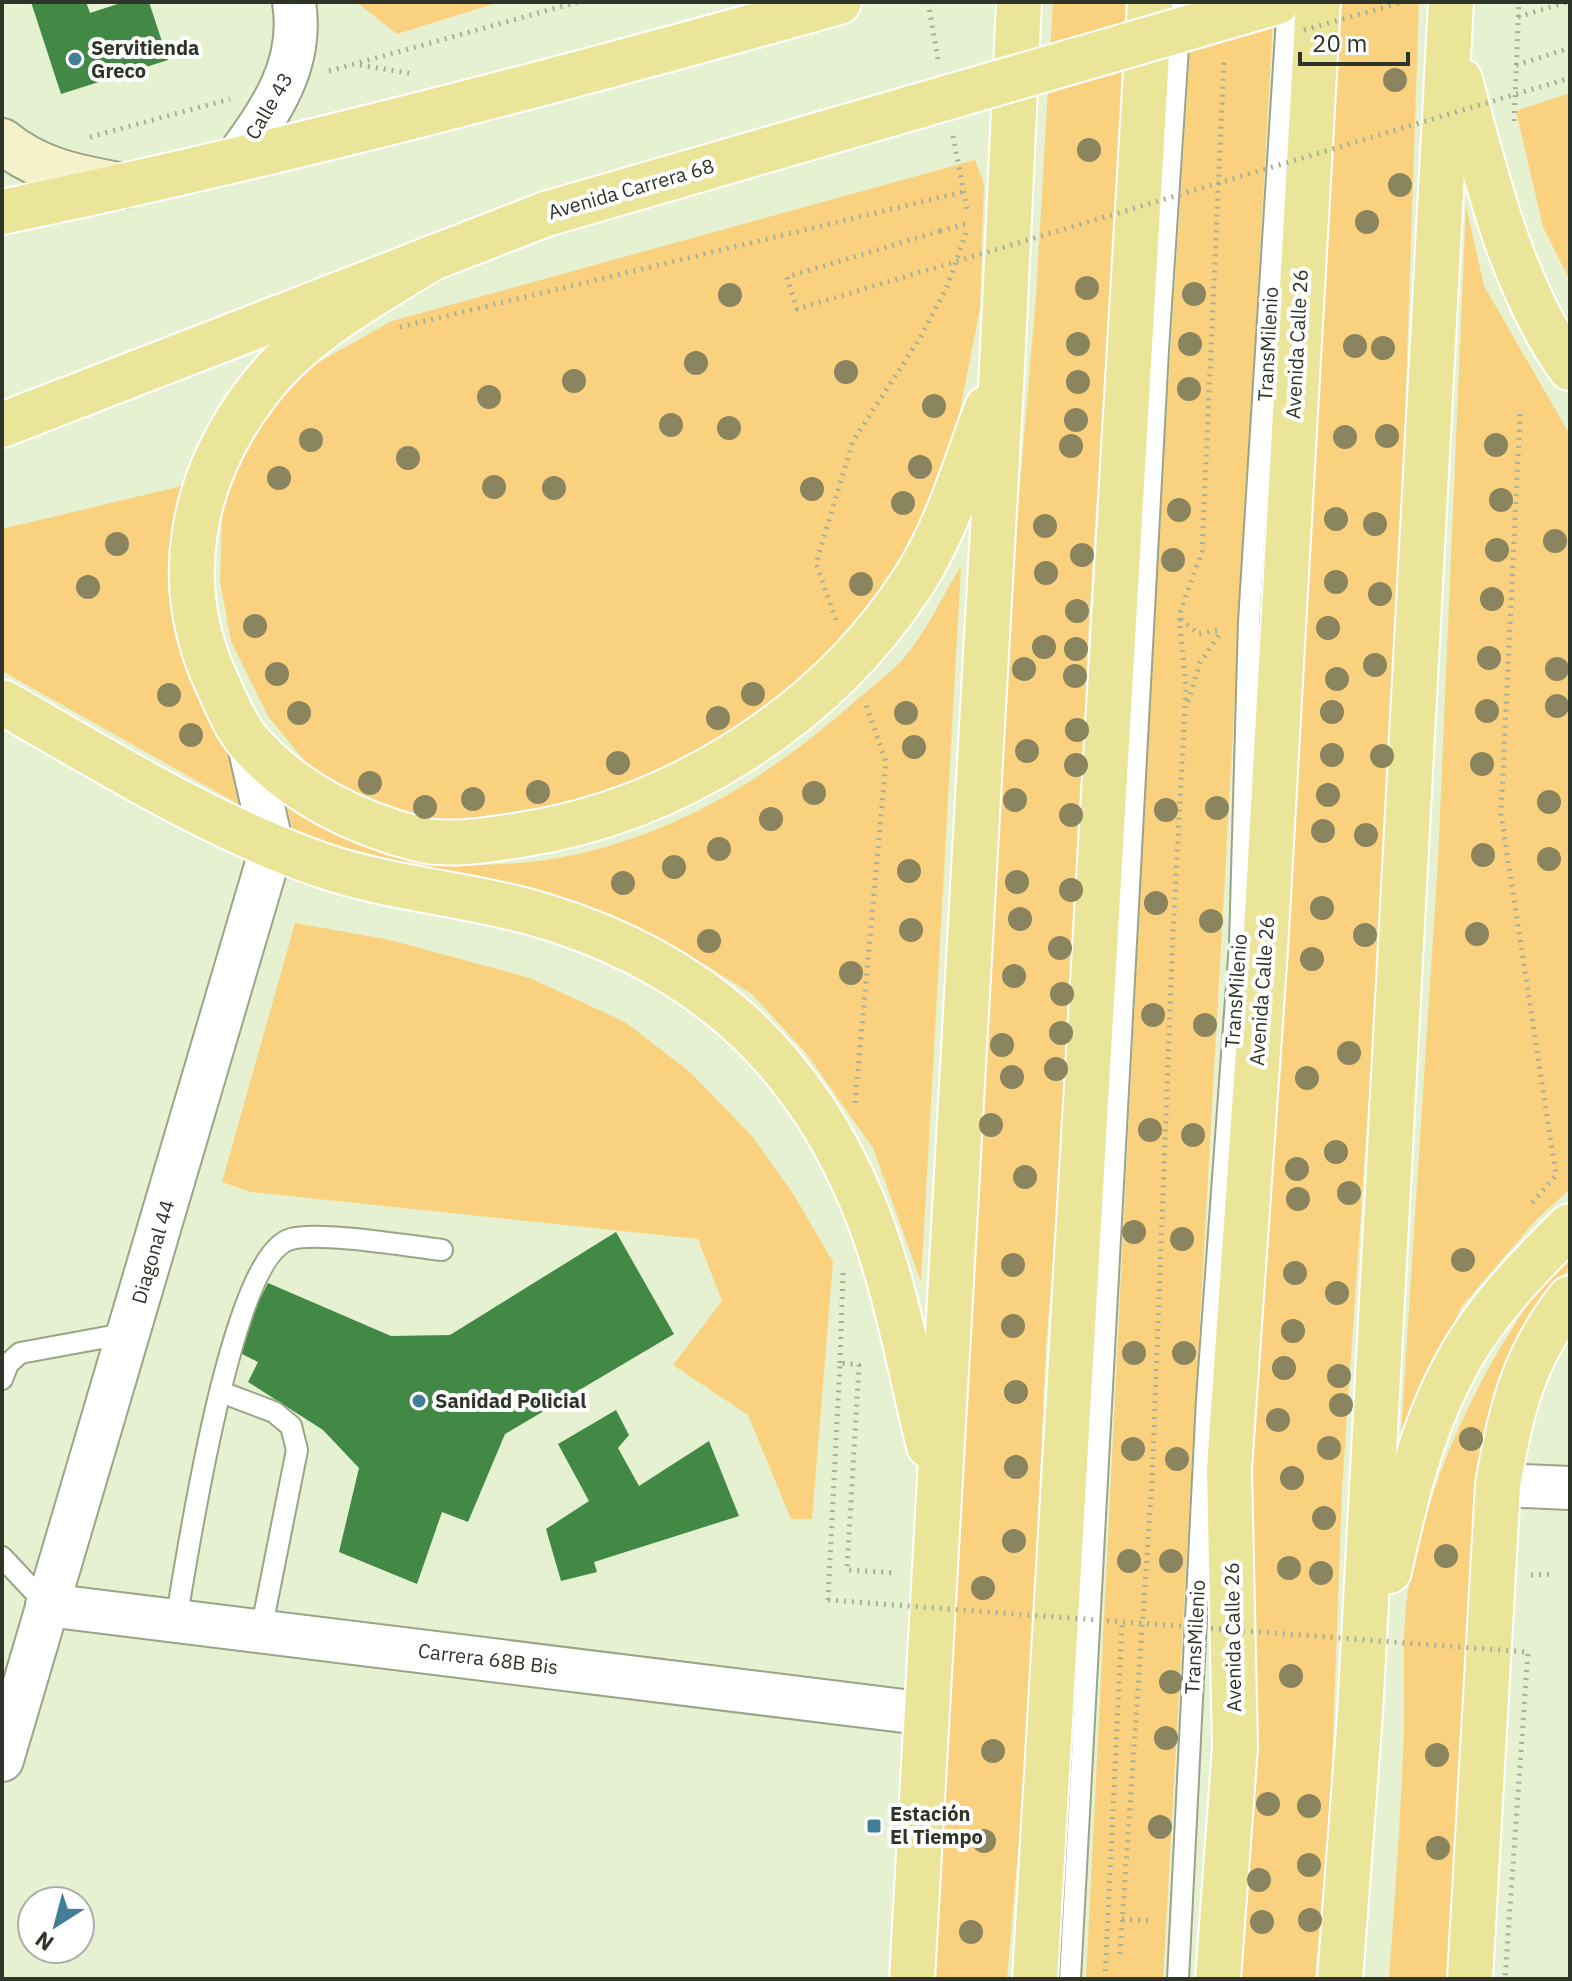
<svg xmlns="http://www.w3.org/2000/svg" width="1572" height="1981" font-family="'IBM Plex Sans',sans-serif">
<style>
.green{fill:#fad27f}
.building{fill:#418944}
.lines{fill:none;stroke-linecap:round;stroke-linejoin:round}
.lane-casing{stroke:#99a586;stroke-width:24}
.street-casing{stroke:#99a586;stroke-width:46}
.secondary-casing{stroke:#99a586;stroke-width:48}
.primary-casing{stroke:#fff;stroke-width:48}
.path{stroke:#a7b198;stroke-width:5;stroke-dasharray:2 6;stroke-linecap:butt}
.lane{stroke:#fff;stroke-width:20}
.street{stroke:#fff;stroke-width:42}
.secondary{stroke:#f5f2cc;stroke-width:44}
.primary{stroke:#ebe599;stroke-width:44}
.primary-bridge-casing{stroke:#fff;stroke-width:48;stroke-linecap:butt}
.path-bridge{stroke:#a7b198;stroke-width:5;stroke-dasharray:2 6;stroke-linecap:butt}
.primary-bridge{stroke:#ebe599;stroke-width:44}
.tree{fill:#8a855f}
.poi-dot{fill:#427f96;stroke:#fff;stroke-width:3}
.labels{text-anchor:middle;stroke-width:8;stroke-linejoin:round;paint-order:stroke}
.poi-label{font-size:20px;font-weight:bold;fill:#2f3428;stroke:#fff;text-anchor:start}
.street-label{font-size:20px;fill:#2f3428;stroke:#fff}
</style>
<rect width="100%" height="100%" fill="#e5f1d1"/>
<g class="green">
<path d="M356 2H499L397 34Z"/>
<path d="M1053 2H1128L1089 622 1070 1038 1046 1349 1027 1748 1007 1979H935L1006 646 1036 297Z"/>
<path d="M1193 2H1274L1163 1979H1086L1156 573Z"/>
<path d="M1336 2H1419L1395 718 1342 1489 1331 1793 1315 1979H1235L1250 1440Z"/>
<path d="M1570 93V281L1543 227 1516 111Z"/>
<path d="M975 160 984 184 980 308 957 426 900 569 859 640 752 725 620 793 525 822 443 825 384 815 312 770 268 716 231 641 220 581 223 492 246 437 287 380 392 321Z"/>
<path d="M1466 206 1484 286 1570 435V1189L1537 1219 1462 1306 1401 1433 1438 861Z"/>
<path d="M186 485 171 532 170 581 191 665 231 746 240 805 2 671V529Z"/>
<path d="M961 566 921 1282 873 1148 805 1052 752 994 687 954 606 913 294 835 287 807C316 820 381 856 410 860 579 885 729 814 853 703 869 689 888 675 903 659 926 633 943 595 961 566Z"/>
<path d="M295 923 390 940 530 978 625 1022 690 1072 752 1136 794 1195 833 1262 812 1519H791L748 1415 673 1365 722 1301 698 1239 251 1192 222 1182Z"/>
<path d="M1561 1258 1570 1265 1507 1375 1460 1979H1389C1395 1896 1401 1814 1404 1731 1405 1685 1401 1629 1409 1585 1432 1465 1487 1355 1561 1258Z"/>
</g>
<g class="building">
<path d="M31 2H86L90 13 124 2H149L168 60 61 94Z"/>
<path d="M616 1232 674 1334 505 1434 468 1522 442 1512 417 1584 339 1552 359 1468 323 1430 248 1382 258 1362 234 1350 268 1283 391 1336 450 1335Z"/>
<path d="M616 1410 629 1435 618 1448 639 1486 709 1441 739 1516 594 1562 597 1572 561 1581 546 1529 589 1501 558 1444Z"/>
</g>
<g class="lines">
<defs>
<g id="lane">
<path d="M2 1379 8 1364 20 1353 129 1333"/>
<path d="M221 1392 274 1412 291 1426 297 1450 261 1631"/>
<path d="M2 1557 47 1605"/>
<path d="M176 1621C187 1558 231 1255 291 1239 319 1231 409 1246 442 1250"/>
<path d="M1070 1979 1158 350 1181 2"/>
<path d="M1178 1979 1207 1399 1240 944 1249 622 1288 2"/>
</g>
<g id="street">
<path d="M235 160C271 111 304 65 294 2"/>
<path d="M1498 1485 1570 1488"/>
<path d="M47 1605 928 1714"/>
<path d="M2 1760 272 846 248 741"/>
</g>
<path id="secondary" d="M2 141C38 171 80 178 124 186"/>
<g id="primary">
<path d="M1460 80C1486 176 1511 285 1570 368"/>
<path d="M2 212C284 153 562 80 839 2"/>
<path d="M432 258C371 296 301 333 257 392 190 480 170 586 219 687 227 705 236 727 249 742 292 792 355 823 418 839 449 847 488 840 520 835 677 811 827 715 913 582 947 530 965 466 987 408"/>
<path d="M2 425 546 214"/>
<path d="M2 702C106 761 210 827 324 866 395 890 472 894 544 916 698 963 801 1054 863 1203 895 1280 909 1366 929 1446"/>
<path d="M1389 1571C1404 1504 1420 1434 1452 1373 1480 1317 1526 1269 1570 1226"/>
<path d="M912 1979 1002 368 1019 2"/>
<path d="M1035 1979 1150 2"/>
<path d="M1218 1979 1235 1747 1229 1469 1265 950 1318 2"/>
<path d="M1340 1979 1360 1714 1451 2"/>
<path d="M1470 1979 1498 1485C1510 1413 1523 1357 1570 1298"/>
</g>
</defs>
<use href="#lane" class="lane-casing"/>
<use href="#street" class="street-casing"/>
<use href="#secondary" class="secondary-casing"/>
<use href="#primary" class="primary-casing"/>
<g class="path">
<path d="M928 2 938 59"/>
<path d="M1518 17 1567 2"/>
<path d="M360 65 413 74"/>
<path d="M1516 65 1570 48"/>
<path d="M329 71 578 2"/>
<path d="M1514 121 1519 2"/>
<path d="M953 136 967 209"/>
<path d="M90 137 230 99"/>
<path d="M940 231 969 223"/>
<path d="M400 327 963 192"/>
<path d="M1520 414 1501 814 1556 1175 1531 1204"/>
<path d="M1181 619 1198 634 1220 630"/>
<path d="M836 620 816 563 853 441 920 338 947 287 966 233"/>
<path d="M1188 702 1200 663 1221 632"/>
<path d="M855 1103 886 762 865 702"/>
<path d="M840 1363 843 1272"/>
<path d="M1531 1575 1555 1574"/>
<path d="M828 1600 840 1363 859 1365 847 1570 897 1573"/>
<path d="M1122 1919 1152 1921"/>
<path d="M1120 1954 1152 1482 1173 932 1186 688 1179 615 1202 551 1224 59"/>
<path d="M1105 1979 1122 1622"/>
</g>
<use href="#lane" class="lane"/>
<use href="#street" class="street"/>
<use href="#secondary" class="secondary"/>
<use href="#primary" class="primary"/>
<defs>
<path id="primary-bridge" d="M546 214 1277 2"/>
</defs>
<use href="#primary-bridge" class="primary-bridge-casing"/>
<g class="path-bridge">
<path d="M1304 30 1403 2"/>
<path d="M940 231 787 277 797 309 1570 78"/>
<path d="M828 1600 1528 1652 1505 1979"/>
</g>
<use href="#primary-bridge" class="primary-bridge"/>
</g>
<g class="tree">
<circle cx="1395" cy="80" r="12"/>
<circle cx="1089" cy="150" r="12"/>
<circle cx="1400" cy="185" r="12"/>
<circle cx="1367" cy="222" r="12"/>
<circle cx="1087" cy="288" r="12"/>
<circle cx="1194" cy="294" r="12"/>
<circle cx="730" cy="295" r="12"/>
<circle cx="1078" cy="344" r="12"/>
<circle cx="1190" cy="344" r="12"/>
<circle cx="1355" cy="346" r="12"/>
<circle cx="1383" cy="348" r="12"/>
<circle cx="696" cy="363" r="12"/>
<circle cx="846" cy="372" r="12"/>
<circle cx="574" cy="381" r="12"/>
<circle cx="1078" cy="382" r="12"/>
<circle cx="1189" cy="389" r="12"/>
<circle cx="489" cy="397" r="12"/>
<circle cx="934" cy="406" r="12"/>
<circle cx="1076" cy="420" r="12"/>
<circle cx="671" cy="425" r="12"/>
<circle cx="729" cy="428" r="12"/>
<circle cx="1387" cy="436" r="12"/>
<circle cx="1345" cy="437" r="12"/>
<circle cx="311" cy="440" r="12"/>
<circle cx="1496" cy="445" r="12"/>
<circle cx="1071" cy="446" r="12"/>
<circle cx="408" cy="458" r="12"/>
<circle cx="920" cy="467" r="12"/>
<circle cx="279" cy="478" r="12"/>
<circle cx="494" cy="487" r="12"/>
<circle cx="554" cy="488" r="12"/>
<circle cx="812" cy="489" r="12"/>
<circle cx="1501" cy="500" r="12"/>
<circle cx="903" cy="503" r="12"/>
<circle cx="1179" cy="510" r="12"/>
<circle cx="1336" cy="519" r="12"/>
<circle cx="1375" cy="524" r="12"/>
<circle cx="1045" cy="526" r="12"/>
<circle cx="1555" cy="541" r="12"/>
<circle cx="117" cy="544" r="12"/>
<circle cx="1497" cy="550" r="12"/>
<circle cx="1082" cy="555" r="12"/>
<circle cx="1173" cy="560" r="12"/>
<circle cx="1046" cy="573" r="12"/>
<circle cx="1336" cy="582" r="12"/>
<circle cx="861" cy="584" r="12"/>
<circle cx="88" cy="587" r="12"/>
<circle cx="1380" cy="594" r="12"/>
<circle cx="1492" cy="599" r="12"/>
<circle cx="1077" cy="611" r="12"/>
<circle cx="255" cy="626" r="12"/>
<circle cx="1328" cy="628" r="12"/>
<circle cx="1044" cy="647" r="12"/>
<circle cx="1076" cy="649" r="12"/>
<circle cx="1489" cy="658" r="12"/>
<circle cx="1375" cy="665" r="12"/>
<circle cx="1024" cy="669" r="12"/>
<circle cx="1557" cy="669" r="12"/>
<circle cx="277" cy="674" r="12"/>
<circle cx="1075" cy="676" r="12"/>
<circle cx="1337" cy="679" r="12"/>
<circle cx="753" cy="694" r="12"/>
<circle cx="169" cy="695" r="12"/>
<circle cx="1557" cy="706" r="12"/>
<circle cx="1487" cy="711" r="12"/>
<circle cx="1332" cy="712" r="12"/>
<circle cx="299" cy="713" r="12"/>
<circle cx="906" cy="713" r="12"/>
<circle cx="718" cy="718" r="12"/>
<circle cx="1077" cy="730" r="12"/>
<circle cx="191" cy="735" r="12"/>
<circle cx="914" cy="747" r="12"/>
<circle cx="1027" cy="751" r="12"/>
<circle cx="1332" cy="755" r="12"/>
<circle cx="1382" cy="756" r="12"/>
<circle cx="618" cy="763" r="12"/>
<circle cx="1482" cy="764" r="12"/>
<circle cx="1076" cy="765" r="12"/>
<circle cx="370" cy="783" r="12"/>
<circle cx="538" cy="792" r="12"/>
<circle cx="814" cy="793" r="12"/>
<circle cx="1328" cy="795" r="12"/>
<circle cx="473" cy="799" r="12"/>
<circle cx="1015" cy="800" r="12"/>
<circle cx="1549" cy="802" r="12"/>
<circle cx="425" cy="807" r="12"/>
<circle cx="1217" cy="808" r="12"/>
<circle cx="1166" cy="810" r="12"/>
<circle cx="1071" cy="815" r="12"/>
<circle cx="771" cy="819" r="12"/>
<circle cx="1323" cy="831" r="12"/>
<circle cx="1366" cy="835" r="12"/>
<circle cx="719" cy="849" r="12"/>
<circle cx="1483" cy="855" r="12"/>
<circle cx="1549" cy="859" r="12"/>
<circle cx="674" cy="867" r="12"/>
<circle cx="909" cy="871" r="12"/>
<circle cx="1017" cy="882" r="12"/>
<circle cx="623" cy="883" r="12"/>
<circle cx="1071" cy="890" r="12"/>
<circle cx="1156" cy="903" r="12"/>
<circle cx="1322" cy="908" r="12"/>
<circle cx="1020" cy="919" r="12"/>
<circle cx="1211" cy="921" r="12"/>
<circle cx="911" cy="930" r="12"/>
<circle cx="1477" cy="934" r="12"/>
<circle cx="1365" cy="935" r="12"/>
<circle cx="709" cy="941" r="12"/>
<circle cx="1060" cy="948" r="12"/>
<circle cx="1312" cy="959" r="12"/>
<circle cx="851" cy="973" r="12"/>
<circle cx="1014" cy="976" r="12"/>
<circle cx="1062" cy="994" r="12"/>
<circle cx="1153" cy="1015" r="12"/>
<circle cx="1205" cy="1025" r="12"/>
<circle cx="1061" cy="1033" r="12"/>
<circle cx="1002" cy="1045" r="12"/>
<circle cx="1349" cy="1053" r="12"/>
<circle cx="1056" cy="1069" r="12"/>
<circle cx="1012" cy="1077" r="12"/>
<circle cx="1307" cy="1078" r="12"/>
<circle cx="991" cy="1125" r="12"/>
<circle cx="1150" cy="1130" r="12"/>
<circle cx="1193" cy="1135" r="12"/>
<circle cx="1336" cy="1152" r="12"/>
<circle cx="1297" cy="1169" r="12"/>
<circle cx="1025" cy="1177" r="12"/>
<circle cx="1349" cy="1193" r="12"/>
<circle cx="1298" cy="1199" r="12"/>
<circle cx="1134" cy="1232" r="12"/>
<circle cx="1182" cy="1239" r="12"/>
<circle cx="1463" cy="1260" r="12"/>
<circle cx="1013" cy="1265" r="12"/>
<circle cx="1295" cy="1273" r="12"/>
<circle cx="1337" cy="1293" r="12"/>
<circle cx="1013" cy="1326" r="12"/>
<circle cx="1293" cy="1331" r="12"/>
<circle cx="1134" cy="1353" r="12"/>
<circle cx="1184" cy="1353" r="12"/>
<circle cx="1284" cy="1368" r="12"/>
<circle cx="1339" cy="1376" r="12"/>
<circle cx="1016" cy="1392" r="12"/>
<circle cx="1341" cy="1405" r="12"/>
<circle cx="1278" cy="1420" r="12"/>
<circle cx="1471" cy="1439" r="12"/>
<circle cx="1329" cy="1448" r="12"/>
<circle cx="1133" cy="1449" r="12"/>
<circle cx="1177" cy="1459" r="12"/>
<circle cx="1016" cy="1467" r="12"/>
<circle cx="1292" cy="1478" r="12"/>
<circle cx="1324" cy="1518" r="12"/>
<circle cx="1014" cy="1541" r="12"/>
<circle cx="1446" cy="1556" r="12"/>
<circle cx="1129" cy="1561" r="12"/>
<circle cx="1171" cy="1561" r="12"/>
<circle cx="1289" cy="1568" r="12"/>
<circle cx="1321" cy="1573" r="12"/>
<circle cx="983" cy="1588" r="12"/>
<circle cx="1291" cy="1676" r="12"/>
<circle cx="1171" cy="1682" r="12"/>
<circle cx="1166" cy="1738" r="12"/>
<circle cx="993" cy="1751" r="12"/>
<circle cx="1437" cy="1755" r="12"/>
<circle cx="1268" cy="1804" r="12"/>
<circle cx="1309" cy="1806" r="12"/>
<circle cx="1160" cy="1827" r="12"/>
<circle cx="984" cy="1841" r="12"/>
<circle cx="1438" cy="1848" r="12"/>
<circle cx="1309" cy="1865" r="12"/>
<circle cx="1259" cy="1880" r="12"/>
<circle cx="1310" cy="1920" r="12"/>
<circle cx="1262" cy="1922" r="12"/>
<circle cx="971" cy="1932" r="12"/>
</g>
<g class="poi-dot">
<circle cx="75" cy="59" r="8"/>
<circle cx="419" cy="1401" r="8"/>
<rect x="866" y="1818" width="16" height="16" rx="4"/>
</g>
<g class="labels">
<g class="poi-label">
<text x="91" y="55">Servitienda<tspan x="91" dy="23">Greco</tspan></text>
<text x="435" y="1408">Sanidad Policial</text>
<text x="890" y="1821">Estación<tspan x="890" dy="23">El Tiempo</tspan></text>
</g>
<g class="street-label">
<text transform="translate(269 106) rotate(-60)" y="7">Calle 43</text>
<text transform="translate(631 189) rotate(-16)" y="7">Avenida Carrera 68</text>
<text transform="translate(1268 344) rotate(-87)" y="7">TransMilenio</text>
<text transform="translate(1297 344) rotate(-87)" y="7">Avenida Calle 26</text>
<text transform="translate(1236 991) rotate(-86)" y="7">TransMilenio</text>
<text transform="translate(1262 991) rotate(-86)" y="7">Avenida Calle 26</text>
<text transform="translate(153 1252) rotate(-74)" y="7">Diagonal 44</text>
<text transform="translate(1195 1637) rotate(-87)" y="7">TransMilenio</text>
<text transform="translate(1233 1637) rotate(-91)" y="7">Avenida Calle 26</text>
<text transform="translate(488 1659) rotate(7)" y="7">Carrera 68B Bis</text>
</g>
</g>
<rect width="1572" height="1981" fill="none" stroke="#2f3428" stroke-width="8"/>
<g transform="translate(56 1925) rotate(216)"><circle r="38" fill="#ffffff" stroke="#acaea9" stroke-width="2"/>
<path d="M0-6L14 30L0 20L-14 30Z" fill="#427f96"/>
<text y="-12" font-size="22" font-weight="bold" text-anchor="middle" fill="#2f3428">N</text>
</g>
<path d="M1300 52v12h108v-12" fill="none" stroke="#2f3428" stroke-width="4"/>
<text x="1312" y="52" font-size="24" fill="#2f3428" stroke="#ffffff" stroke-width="6" paint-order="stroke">20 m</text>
</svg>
